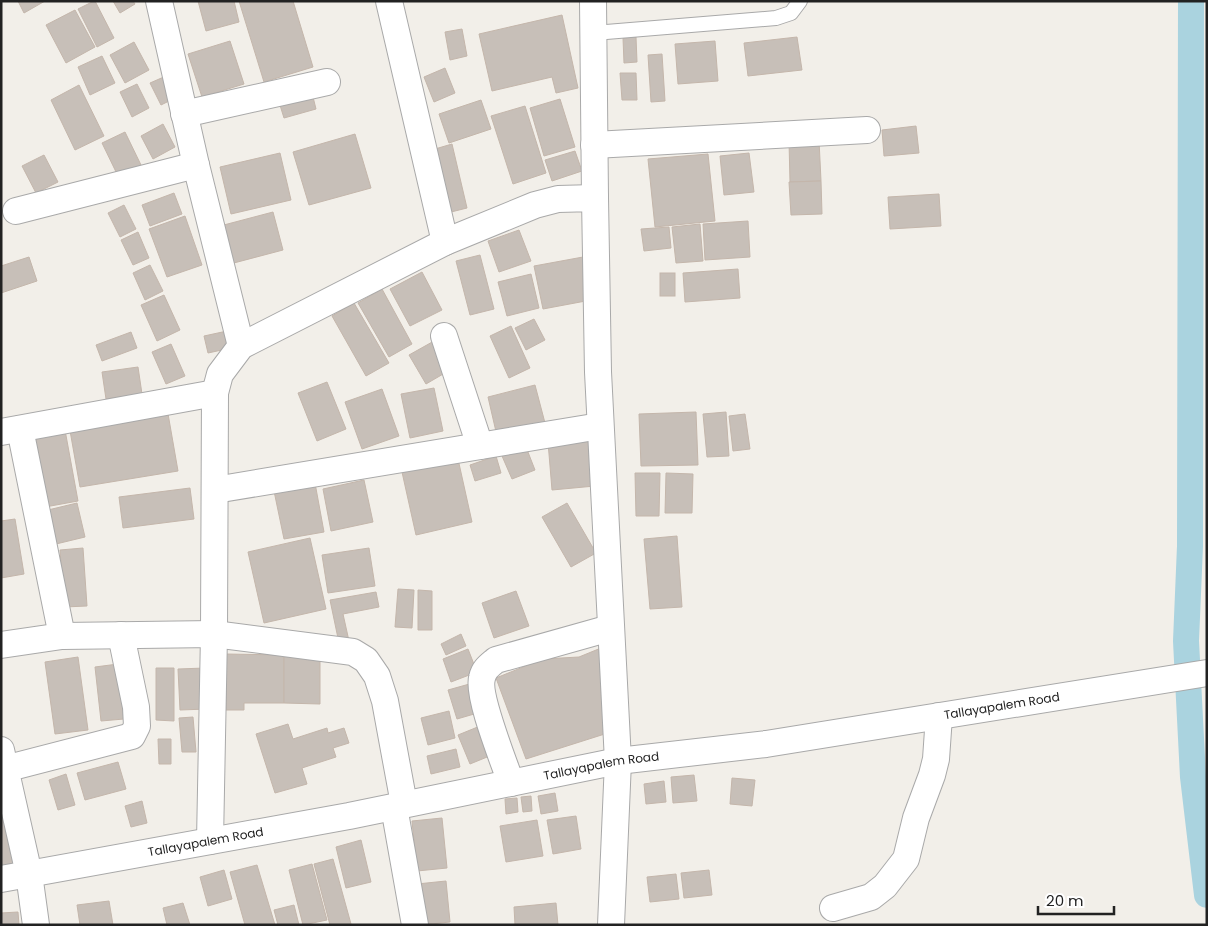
<svg xmlns="http://www.w3.org/2000/svg" width="1208" height="926" font-family="Poppins,sans-serif">
<style>
.lines{fill:none;stroke-linecap:round;stroke-linejoin:round}
.canal{stroke:#aad3df;stroke-width:26}
.building{fill:#c7bfb8;stroke:#c4b6ab}
.lane-casing{stroke:#a9a9a9;stroke-width:16}
.street-casing{stroke:#a9a9a9;stroke-width:28}
.lane{stroke:#fff;stroke-width:14}
.street{stroke:#fff;stroke-width:26}
.labels{text-anchor:middle;stroke-width:5;stroke-linejoin:round;paint-order:stroke}
.street-label{font-size:12px;fill:#222;stroke:#fff}
</style>
<rect width="100%" height="100%" fill="#f2efe9"/>
<g class="lines">
<path class="canal" d="M1191 1 1190 546 1186 641 1193 777 1207 895"/>
</g>
<g class="building">
<path d="M18 1H45L24 13Z"/>
<path d="M94 1H95L114 38 97 47 78 9Z"/>
<path d="M113 1H133L135 4 120 13Z"/>
<path d="M198 1H234L239 22 206 31Z"/>
<path d="M239 1H293L313 67 264 82Z"/>
<path d="M75 10 95 47 66 63 46 25Z"/>
<path d="M562 15 578 88 556 93 552 77 492 91 479 34Z"/>
<path d="M462 29 467 56 450 60 445 32Z"/>
<path d="M636 37 637 62 624 63 623 38Z"/>
<path d="M797 37 802 70 748 76 744 43Z"/>
<path d="M230 41 244 84 202 97 188 54Z"/>
<path d="M715 41 718 81 678 84 675 44Z"/>
<path d="M134 42 149 70 125 83 110 55Z"/>
<path d="M662 54 665 101 651 102 648 55Z"/>
<path d="M102 56 115 83 90 95 78 67Z"/>
<path d="M445 68 455 93 434 102 424 77Z"/>
<path d="M620 73H636L637 100H622Z"/>
<path d="M166 76 177 97 161 105 150 83Z"/>
<path d="M137 84 149 108 132 117 120 92Z"/>
<path d="M79 85 104 136 75 150 51 100Z"/>
<path d="M312 93 316 109 284 118 279 102Z"/>
<path d="M560 99 575 147 544 156 530 108Z"/>
<path d="M481 100 491 129 449 143 439 114Z"/>
<path d="M525 106 546 173 513 184 491 116Z"/>
<path d="M163 124 175 147 153 159 141 136Z"/>
<path d="M916 126 919 153 884 156 882 130Z"/>
<path d="M125 132 141 165 118 176 102 143Z"/>
<path d="M355 134 371 188 309 205 293 152Z"/>
<path d="M819 140 821 181 790 182 789 141Z"/>
<path d="M452 144 467 208 451 212 435 149Z"/>
<path d="M575 151 582 171 552 181 545 160Z"/>
<path d="M280 153 291 200 231 214 220 167Z"/>
<path d="M749 153 754 192 724 195 720 156Z"/>
<path d="M708 154 715 221 655 227 648 159Z"/>
<path d="M44 155 58 182 36 193 22 166Z"/>
<path d="M821 181 822 214 791 215 789 182Z"/>
<path d="M174 193 182 214 150 226 142 205Z"/>
<path d="M939 194 941 226 890 229 888 197Z"/>
<path d="M124 205 136 229 120 237 108 213Z"/>
<path d="M273 212 283 250 230 264 220 226Z"/>
<path d="M185 216 202 265 167 277 149 229Z"/>
<path d="M748 221 750 257 705 260 703 224Z"/>
<path d="M700 224 703 261 676 263 672 227Z"/>
<path d="M669 227 671 248 644 251 641 229Z"/>
<path d="M519 230 531 261 499 272 488 241Z"/>
<path d="M138 232 149 258 133 265 121 240Z"/>
<path d="M480 255 494 309 470 315 456 261Z"/>
<path d="M29 257 37 281 1 293V266Z"/>
<path d="M583 257 591 300 543 309 534 266Z"/>
<path d="M150 265 163 291 145 300 133 273Z"/>
<path d="M738 269 740 298 685 302 683 273Z"/>
<path d="M422 272 442 310 410 326 390 289Z"/>
<rect x="660" y="273" width="15" height="23"/>
<path d="M531 274 539 308 507 316 498 282Z"/>
<path d="M382 289 412 344 389 357 358 303Z"/>
<path d="M164 295 180 330 157 341 141 305Z"/>
<path d="M354 303 389 363 366 376 332 316Z"/>
<path d="M534 319 545 340 526 350 515 328Z"/>
<path d="M511 326 530 368 509 378 490 336Z"/>
<path d="M227 331 231 348 208 353 204 336Z"/>
<path d="M131 332 137 348 102 361 96 345Z"/>
<path d="M434 341 450 370 426 384 409 355Z"/>
<path d="M171 344 185 376 166 384 152 352Z"/>
<path d="M138 367 142 394 106 399 102 372Z"/>
<path d="M327 382 346 429 317 441 298 393Z"/>
<path d="M535 385 545 423 497 436 488 397Z"/>
<path d="M434 388 443 431 410 438 401 394Z"/>
<path d="M382 389 399 436 362 449 345 402Z"/>
<path d="M167 408 178 471 80 487 69 425Z"/>
<path d="M696 412 698 465 641 466 639 414Z"/>
<path d="M726 412 729 456 707 457 703 414Z"/>
<path d="M745 414 750 449 733 451 729 416Z"/>
<path d="M65 430 78 501 45 507 32 436Z"/>
<path d="M591 438 595 486 552 490 548 442Z"/>
<path d="M526 447 535 470 512 479 502 456Z"/>
<path d="M496 456 501 473 475 481 470 465Z"/>
<path d="M458 459 472 522 416 535 402 472Z"/>
<path d="M635 473H660L659 516H636Z"/>
<path d="M666 473 693 474 692 513H665Z"/>
<path d="M364 480 373 522 331 531 323 489Z"/>
<path d="M315 483 324 532 284 539 274 491Z"/>
<path d="M190 488 194 519 123 528 119 497Z"/>
<path d="M77 503 85 537 56 544 48 510Z"/>
<path d="M567 503 596 553 571 567 542 517Z"/>
<path d="M15 519 24 574 1 578V521Z"/>
<path d="M677 536 682 607 650 609 644 539Z"/>
<path d="M310 538 326 609 264 623 248 552Z"/>
<path d="M83 548 87 606 64 607 60 550Z"/>
<path d="M369 548 375 586 328 593 322 555Z"/>
<path d="M398 589 414 590 412 628 395 627Z"/>
<path d="M418 590 432 591V630H418Z"/>
<path d="M516 591 529 626 494 638 482 603Z"/>
<path d="M376 592 379 607 343 614 349 641 339 643 330 600Z"/>
<path d="M461 634 466 646 446 655 441 644Z"/>
<path d="M601 648 611 732 526 759 496 678 543 659 579 657Z"/>
<path d="M468 649 477 672 451 682 443 659Z"/>
<path d="M226 654 284 655V703H244V710H226Z"/>
<path d="M284 655 320 656V704L284 703Z"/>
<path d="M78 657 88 730 55 734 45 662Z"/>
<path d="M118 664 124 719 101 721 95 667Z"/>
<path d="M156 668H174V721L156 720Z"/>
<path d="M205 668 207 709 180 710 178 669Z"/>
<path d="M473 683 481 712 457 719 448 690Z"/>
<path d="M449 711 455 738 428 745 421 718Z"/>
<path d="M193 717 196 752H182L179 718Z"/>
<path d="M288 724 293 739 327 728 328 733 344 728 349 743 333 748 336 757 302 768 307 784 275 793 256 734Z"/>
<path d="M485 724 497 753 470 764 458 735Z"/>
<path d="M158 739H171V764H159Z"/>
<path d="M456 749 460 767 431 774 427 756Z"/>
<path d="M118 762 126 789 85 800 77 773Z"/>
<path d="M66 774 75 805 58 810 49 780Z"/>
<path d="M694 775 697 801 673 803 671 777Z"/>
<path d="M732 778 755 780 752 806 730 804Z"/>
<path d="M664 781 666 802 646 804 644 784Z"/>
<path d="M1 782 18 866 1 870Z"/>
<path d="M555 793 558 811 541 814 538 796Z"/>
<path d="M531 796 532 811 523 812 521 797Z"/>
<path d="M517 798 518 812 506 814 505 799Z"/>
<path d="M142 801 147 823 131 827 125 806Z"/>
<path d="M576 816 581 849 553 854 547 820Z"/>
<path d="M442 818 447 868 417 871 412 821Z"/>
<path d="M537 820 543 856 506 862 500 826Z"/>
<path d="M361 840 371 882 346 888 336 847Z"/>
<path d="M333 859 351 924 346 925H330L314 864Z"/>
<path d="M312 864 327 920 303 925 289 870Z"/>
<path d="M257 865 275 925H245L230 872Z"/>
<path d="M224 870 232 899 208 906 200 877Z"/>
<path d="M709 870 712 895 684 898 681 873Z"/>
<path d="M676 874 679 899 650 902 647 877Z"/>
<path d="M446 881 450 922 422 925 417 884Z"/>
<path d="M109 901 113 925H80L77 905Z"/>
<path d="M183 903 190 925H167L163 908Z"/>
<path d="M556 903 558 925H515L514 907Z"/>
<path d="M294 905 299 925H278L274 910Z"/>
<path d="M18 912 19 925H1V913Z"/>
</g>
<g class="lines">
<defs>
<path id="lane" d="M594 33 776 18 791 13 800 1"/>
<g id="street">
<path d="M159 1 196 165 241 346"/>
<path d="M389 1 445 242"/>
<path d="M593 1 595 198"/>
<path d="M184 114 327 82"/>
<path d="M594 145 867 130"/>
<path d="M16 211 196 165"/>
<path d="M444 336 480 446"/>
<path d="M20 429 62 636"/>
<path d="M1 432 215 393"/>
<path d="M215 490 600 426"/>
<path d="M1 645 62 636 214 634 353 652 366 660 377 676 385 701 404 804"/>
<path d="M1 750 29 874 36 925"/>
<path d="M1 770 132 736 137 726 136 707 121 635"/>
<path d="M511 783C504 762 477 696 482 678 484 669 489 666 496 660L610 628"/>
<path d="M394 807 415 925"/>
<path d="M210 841 214 634 215 393 220 374 241 346 445 242 535 205 558 199 595 198 598 372 618 761 611 925"/>
<path id="s1" d="M1 879 349 816 618 761 766 744 1207 673"/>
<path d="M833 908 871 897 885 886 906 859 916 818 932 775 936 759 939 716"/>
</g>
</defs>
<use href="#lane" class="lane-casing"/>
<use href="#street" class="street-casing"/>
<use href="#lane" class="lane"/>
<use href="#street" class="street"/>
</g>
<g class="labels">
<g class="street-label">
<text dy="4" stroke="none"><textPath href="#s1" startOffset="1016">Tallayapalem Road</textPath></text>
<text dy="4" stroke="none"><textPath href="#s1" startOffset="611">Tallayapalem Road</textPath></text>
<text dy="4" stroke="none"><textPath href="#s1" startOffset="208">Tallayapalem Road</textPath></text>
</g>
</g>
<rect width="1208" height="926" fill="none" stroke="#222222" stroke-width="5"/>
<path d="M1038 906v8h76v-8" fill="none" stroke="#222222" stroke-width="2.5"/>
<text x="1046" y="906" font-size="15" fill="#222222" stroke="#ffffff" stroke-width="4" paint-order="stroke">20 m</text>
</svg>
